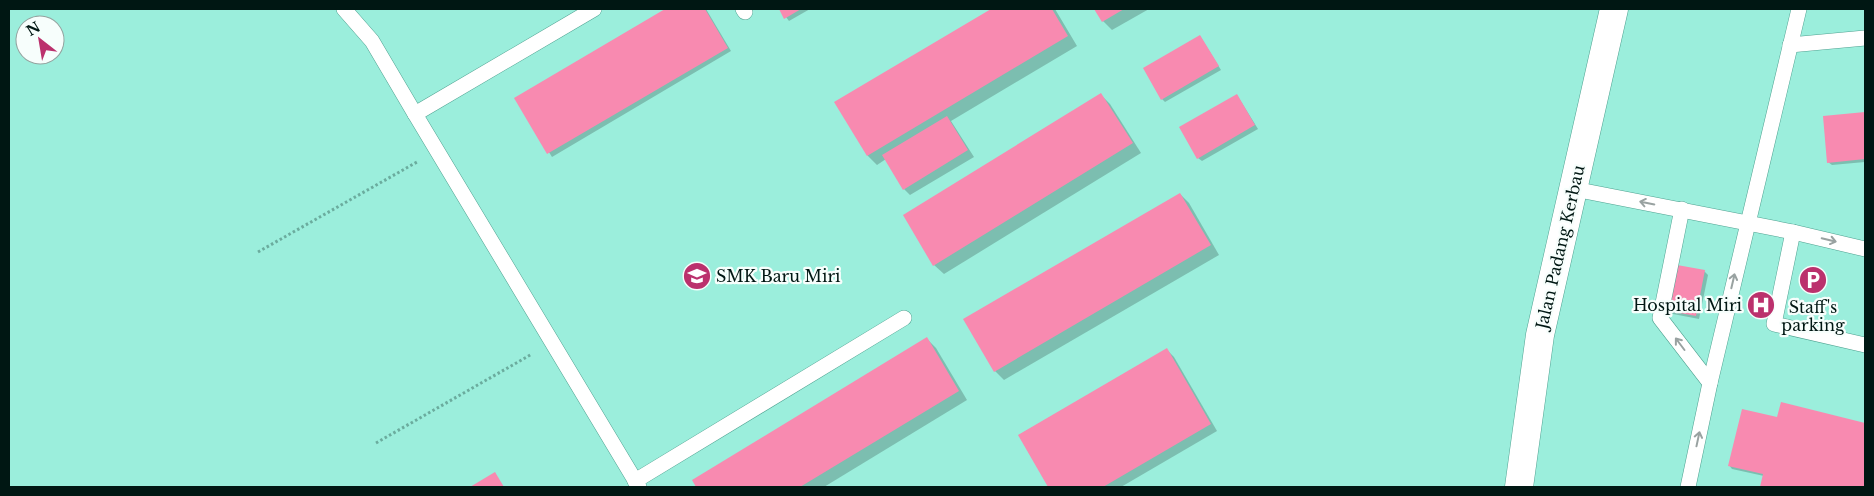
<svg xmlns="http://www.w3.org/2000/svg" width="1874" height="496" font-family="'Libre Baskerville',serif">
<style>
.shadow{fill:#0003}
.building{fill:#f88ab0}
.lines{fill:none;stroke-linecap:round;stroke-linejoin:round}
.service-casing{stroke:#4fa291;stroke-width:16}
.tertiary-casing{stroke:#4fa291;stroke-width:29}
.path{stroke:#6bac9e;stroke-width:3;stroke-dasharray:2.5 2.5;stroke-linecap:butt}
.service{stroke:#fff;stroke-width:15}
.tertiary{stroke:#fff;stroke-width:28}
.oneway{stroke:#99a2a1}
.labels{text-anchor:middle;stroke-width:4.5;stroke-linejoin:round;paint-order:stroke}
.street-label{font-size:16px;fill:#001713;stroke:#f7fefc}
.poi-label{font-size:16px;fill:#001713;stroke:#f7fefc;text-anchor:start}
</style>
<rect width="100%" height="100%" fill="#9beedc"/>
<g class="shadow">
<path d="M668 9H706L731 51 552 157 516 99Z"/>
<path d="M780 9H810L789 21Z"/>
<path d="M994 9H1055L1077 46 951 121 974 157 910 195 904 189 886 159 877 165 868 156 836 103Z"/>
<path d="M1096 9H1149L1112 30 1103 21Z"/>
<path d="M1200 36 1221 70 1165 102 1162 99Z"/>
<path d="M1101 95 1110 104 1141 153 944 274 934 265Z"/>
<path d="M1237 95 1258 129 1202 161 1198 158Z"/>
<path d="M1865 113V162L1832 165 1828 162 1825 117Z"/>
<path d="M1180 194 1189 203 1219 255 1004 380 995 371Z"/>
<path d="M1704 271 1708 275 1699 319 1673 314 1670 311Z"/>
<path d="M927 339 936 348 967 400 824 487H697L694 481Z"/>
<path d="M1167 350 1174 357 1217 431 1121 487H1049L1019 435Z"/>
<path d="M1782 404 1865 424V487H1761L1764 476 1732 469 1729 465 1778 419Z"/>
</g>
<g class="building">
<path d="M665 9H705L728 48 547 154 514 98Z"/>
<path d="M779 9H801L784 19Z"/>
<path d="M991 9H1052L1068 36 867 156 834 102Z"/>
<path d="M1094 9H1124L1102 22Z"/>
<path d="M1200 35 1219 66 1161 100 1143 68Z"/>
<path d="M1101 93 1133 143 933 266 903 215Z"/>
<path d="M1237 94 1255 125 1197 159 1179 127Z"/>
<path d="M1865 112V159L1827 163 1823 116Z"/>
<path d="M947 116 968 150 903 190 882 155Z"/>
<path d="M1180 193 1211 245 994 372 963 319Z"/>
<path d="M1677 265 1705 270 1696 316 1669 311Z"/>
<path d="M927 337 959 391 800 487H696L692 480Z"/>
<path d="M1167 348 1211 424 1103 487H1048L1018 435Z"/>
<path d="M1781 402 1865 423V487H1760L1763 474 1728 466 1742 409 1777 417Z"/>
<path d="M495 472 504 487H470Z"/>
</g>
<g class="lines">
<defs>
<g id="service">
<path d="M344 9 372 41 415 114"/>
<path d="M594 9 415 114 639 487"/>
<path d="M743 9 745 12"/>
<path d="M1790 45 1865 38"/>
<path d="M1574 189 1793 232 1865 249"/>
<path d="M1682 209 1660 318 1710 383"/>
<path d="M1793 232 1774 324 1865 345"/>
<path d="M635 481 904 318"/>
<path d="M1688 487 1710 383 1799 9"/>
</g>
<path id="tertiary" d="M1519 487 1540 335 1614 9"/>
</defs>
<use href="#service" class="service-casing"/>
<use href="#tertiary" class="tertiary-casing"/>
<g class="path">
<path d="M258 252 417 162"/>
<path d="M376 443 532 354"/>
</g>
<use href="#service" class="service"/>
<use href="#tertiary" class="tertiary"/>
</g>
<defs><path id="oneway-shaft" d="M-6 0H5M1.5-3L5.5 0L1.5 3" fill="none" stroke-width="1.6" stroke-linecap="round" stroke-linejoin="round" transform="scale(1.25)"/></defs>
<g class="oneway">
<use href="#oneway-shaft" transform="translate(1647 203) rotate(-169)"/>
<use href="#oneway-shaft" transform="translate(1829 240) rotate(13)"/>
<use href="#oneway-shaft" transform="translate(1733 281) rotate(-77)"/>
<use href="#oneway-shaft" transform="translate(1680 344) rotate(-127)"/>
<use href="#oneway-shaft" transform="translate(1698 439) rotate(-78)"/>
</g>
<defs>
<symbol id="school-disc" viewBox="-11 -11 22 22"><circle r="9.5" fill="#bb316d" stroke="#f7fefc"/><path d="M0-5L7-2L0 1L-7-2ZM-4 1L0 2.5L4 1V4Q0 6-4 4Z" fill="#fff"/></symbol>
<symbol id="parking-disc" viewBox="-11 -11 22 22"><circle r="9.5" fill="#bb316d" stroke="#f7fefc"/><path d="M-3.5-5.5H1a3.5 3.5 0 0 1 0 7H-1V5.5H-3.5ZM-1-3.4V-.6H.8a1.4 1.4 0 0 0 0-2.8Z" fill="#fff"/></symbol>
<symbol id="hospital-disc" viewBox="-11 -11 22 22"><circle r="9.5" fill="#bb316d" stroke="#f7fefc"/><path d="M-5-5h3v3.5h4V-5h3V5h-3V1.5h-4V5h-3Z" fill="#fff"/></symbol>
</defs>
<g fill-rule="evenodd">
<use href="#school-disc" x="681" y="260" width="32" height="32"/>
<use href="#parking-disc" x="1797" y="264" width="32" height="32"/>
<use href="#hospital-disc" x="1745" y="289" width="32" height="32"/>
</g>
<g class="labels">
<g class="street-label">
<text transform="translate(1560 247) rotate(-77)" y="6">Jalan Padang Kerbau</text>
</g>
<g class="poi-label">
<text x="716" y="282">SMK Baru Miri</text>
<text x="1742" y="311" text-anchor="end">Hospital Miri</text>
<text x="1813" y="313" text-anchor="middle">Staff's<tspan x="1813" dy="18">parking</tspan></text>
</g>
</g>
<rect width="1874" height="496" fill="none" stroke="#001713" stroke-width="20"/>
<g transform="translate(40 40) rotate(329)"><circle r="24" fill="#f7fefc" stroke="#94a29f"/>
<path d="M0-4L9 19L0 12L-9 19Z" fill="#bb316d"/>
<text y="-8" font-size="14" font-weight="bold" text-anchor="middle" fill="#001713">N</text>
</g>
</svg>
